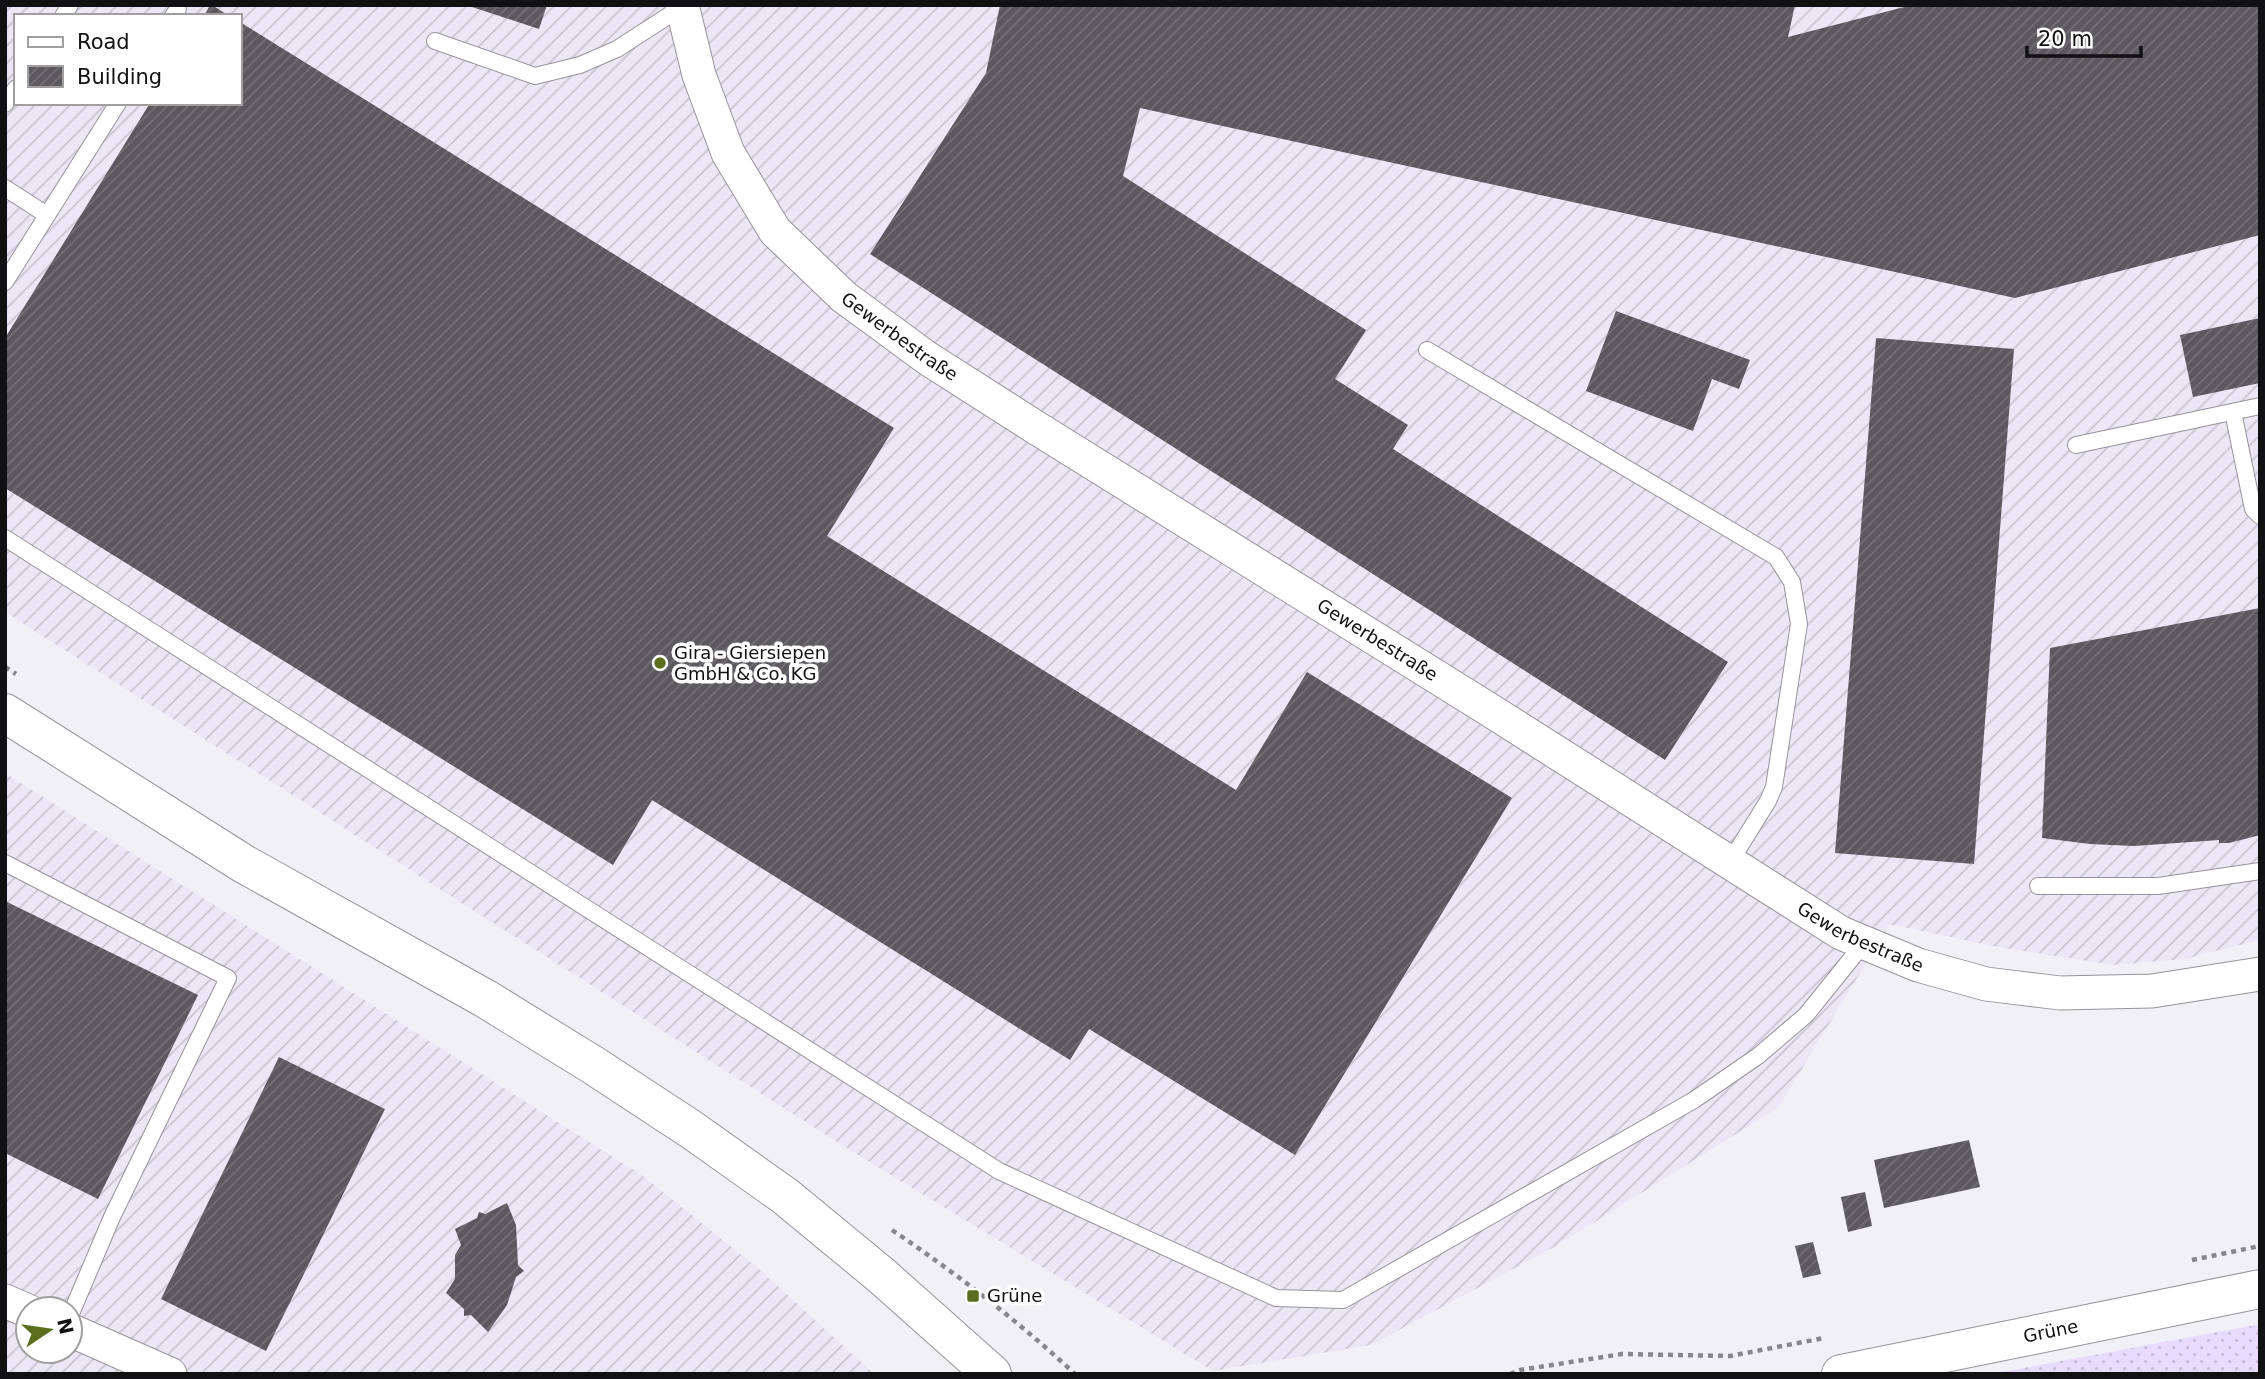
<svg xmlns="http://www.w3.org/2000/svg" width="2265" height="1379" font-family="'DejaVu Sans',sans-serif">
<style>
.industrial{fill:url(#industrial-furrows);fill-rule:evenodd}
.grass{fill:url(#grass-dots)}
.building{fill:url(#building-hatch)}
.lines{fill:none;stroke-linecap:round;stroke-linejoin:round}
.lane-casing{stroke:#96939a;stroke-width:18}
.street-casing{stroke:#96939a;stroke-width:35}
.primary-casing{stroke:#96939a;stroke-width:40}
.path{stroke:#87868a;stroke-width:4.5;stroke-dasharray:5 5;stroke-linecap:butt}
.lane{stroke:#fff;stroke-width:16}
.street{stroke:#fff;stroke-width:33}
.primary{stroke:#fff;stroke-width:38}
.poi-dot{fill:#5a6f1e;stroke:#fefefe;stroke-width:2.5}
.labels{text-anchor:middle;stroke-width:7;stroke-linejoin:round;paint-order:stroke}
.street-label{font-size:18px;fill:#111012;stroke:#fefefe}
.poi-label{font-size:18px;fill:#111012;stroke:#fefefe;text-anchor:start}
</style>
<defs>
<pattern id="industrial-furrows" width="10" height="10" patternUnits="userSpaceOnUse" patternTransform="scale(1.75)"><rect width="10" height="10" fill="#ece7f6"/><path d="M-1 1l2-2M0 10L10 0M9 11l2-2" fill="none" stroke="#c9c5d2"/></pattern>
<pattern id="grass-dots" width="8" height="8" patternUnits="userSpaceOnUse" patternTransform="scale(1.75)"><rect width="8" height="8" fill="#e8dbfd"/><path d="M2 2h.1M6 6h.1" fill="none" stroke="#c6bbd8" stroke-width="1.8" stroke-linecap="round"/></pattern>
<pattern id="building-hatch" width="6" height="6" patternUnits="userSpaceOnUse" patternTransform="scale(1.75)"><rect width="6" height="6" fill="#5b585f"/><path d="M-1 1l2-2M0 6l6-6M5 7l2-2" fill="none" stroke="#727075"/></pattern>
</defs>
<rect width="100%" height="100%" fill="#f2f0f7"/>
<g class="industrial">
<path d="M5 5H2260V940L2184 959 2114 965 1992 946 1890 924 1778 1108 1556 1246 1371 1345 1213 1371 845 1147 5 612ZM16 16H240V103H16Z"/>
<path d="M5 773 643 1176 759 1269 874 1374H5ZM28 1309H70V1351H28Z"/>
</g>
<path class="grass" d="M2260 1324V1374H1991Z"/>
<g class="building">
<path d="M210 5H212L229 16H204Z"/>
<path d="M466 5H547L539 29Z"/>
<path d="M1000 5H1795L1788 37 1912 5H2260V235L2015 298 1140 108 1123 176 1366 330 1335 379 1408 425 1393 449 1728 662 1665 760 870 254 986 73Z"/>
<path d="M240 22 894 428 827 536 1236 790 1307 672 1512 798 1295 1155 1089 1029 1070 1060 652 800 613 865 5 488V338L150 103H240Z"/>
<path d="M1616 311 1750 360 1739 389 1712 379 1693 431 1586 391Z"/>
<path d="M2260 318V383L2193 397 2180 335Z"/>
<path d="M1876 338 2014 349 1974 864 1835 853Z"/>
<path d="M2260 608V835L2229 843H2219V840L2134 846 2090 844 2042 838 2050 648Z"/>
<path d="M5 901 198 995 98 1199 5 1153Z"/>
<path d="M279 1057 385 1109 266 1351 161 1299Z"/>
<path d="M1969 1140 1980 1187 1884 1208 1874 1160Z"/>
<path d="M1865 1192 1872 1226 1848 1232 1841 1197Z"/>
<path d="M507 1203 516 1225 518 1265 524 1271 516 1277 507 1305 488 1332 471 1315 464 1316V1309L446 1293 455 1279V1255L461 1245 455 1229 477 1218 479 1212 485 1214Z"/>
<path d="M1813 1242 1821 1274 1803 1278 1795 1246Z"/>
</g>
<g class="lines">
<defs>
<g id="lane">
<path d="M63 16 70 5"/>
<path d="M173 16 178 9"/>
<path d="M435 41 535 76 580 65 617 49 682 7"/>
<path d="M5 104 16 88"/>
<path d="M5 188 47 215"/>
<path d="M5 282 118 103"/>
<path d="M1427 350 1776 557 1792 582 1799 624 1774 787 1768 801 1730 862"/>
<path d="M2233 412 2253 509 2260 516"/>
<path d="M2076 445 2260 406"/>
<path d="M5 538 999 1171 1276 1298 1343 1300 1694 1100 1758 1056 1806 1015 1864 943"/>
<path d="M5 863 228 978 112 1217 70 1316"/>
<path d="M2038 886H2158L2260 871"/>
</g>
<g id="street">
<path id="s1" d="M682 5 699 75 728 153 775 231 844 297 927 358 1035 427 1485 707 1841 933 1918 965 1986 984 2060 993 2152 991 2260 974"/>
<path d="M5 1301 28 1311"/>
<path d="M70 1330 170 1374"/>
</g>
<g id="primary">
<path d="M5 713 244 864 486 999 593 1065 692 1130 785 1196 882 1276 992 1374"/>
<path id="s2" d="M1841 1374 2260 1289"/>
</g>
</defs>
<use href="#lane" class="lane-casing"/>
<use href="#street" class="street-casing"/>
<use href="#primary" class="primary-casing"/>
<g class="path">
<path d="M5 667 16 674"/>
<path d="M892 1230C957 1274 1018 1321 1075 1374"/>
<path d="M2192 1260 2260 1246"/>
<path d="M1510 1374 1520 1370 1622 1354 1730 1356 1824 1338"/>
</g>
<use href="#lane" class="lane"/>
<use href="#street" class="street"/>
<use href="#primary" class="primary"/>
</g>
<g class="poi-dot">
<circle cx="660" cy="663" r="7"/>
<rect x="966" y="1289" width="14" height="14" rx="3.5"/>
</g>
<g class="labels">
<g class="street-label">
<text dy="6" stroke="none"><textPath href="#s1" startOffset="410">Gewerbestraße</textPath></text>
<text dy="6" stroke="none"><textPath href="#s1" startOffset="976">Gewerbestraße</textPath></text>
<text dy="6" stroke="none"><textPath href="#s1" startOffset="1544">Gewerbestraße</textPath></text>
<text dy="6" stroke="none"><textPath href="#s2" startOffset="214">Grüne</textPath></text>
</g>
<g class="poi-label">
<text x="674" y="659">Gira - Giersiepen<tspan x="674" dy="21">GmbH &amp; Co. KG</tspan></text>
<text x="987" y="1302">Grüne</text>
</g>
</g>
<rect width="2265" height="1379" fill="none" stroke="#111012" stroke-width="14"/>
<rect x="14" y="14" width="228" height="91" fill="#fefefe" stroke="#9f9fa0" stroke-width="2"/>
<rect x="28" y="37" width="35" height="10" fill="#ffffff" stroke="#9f9fa0" stroke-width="2"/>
<text x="77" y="49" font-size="21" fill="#111012">Road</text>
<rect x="28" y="66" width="35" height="21" fill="url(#building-hatch)" stroke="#9f9fa0" stroke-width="2"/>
<text x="77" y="84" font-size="21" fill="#111012">Building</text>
<g transform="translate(49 1330) rotate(77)"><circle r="33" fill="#fefefe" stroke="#9f9fa0" stroke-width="2"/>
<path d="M0-5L12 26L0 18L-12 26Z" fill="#5a6f1e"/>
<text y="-10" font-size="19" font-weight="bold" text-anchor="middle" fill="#111012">N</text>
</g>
<path d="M2027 46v10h114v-10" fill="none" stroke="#111012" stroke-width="3.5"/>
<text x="2038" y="46" font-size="21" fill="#111012" stroke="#fefefe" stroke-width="5" paint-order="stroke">20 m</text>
</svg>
